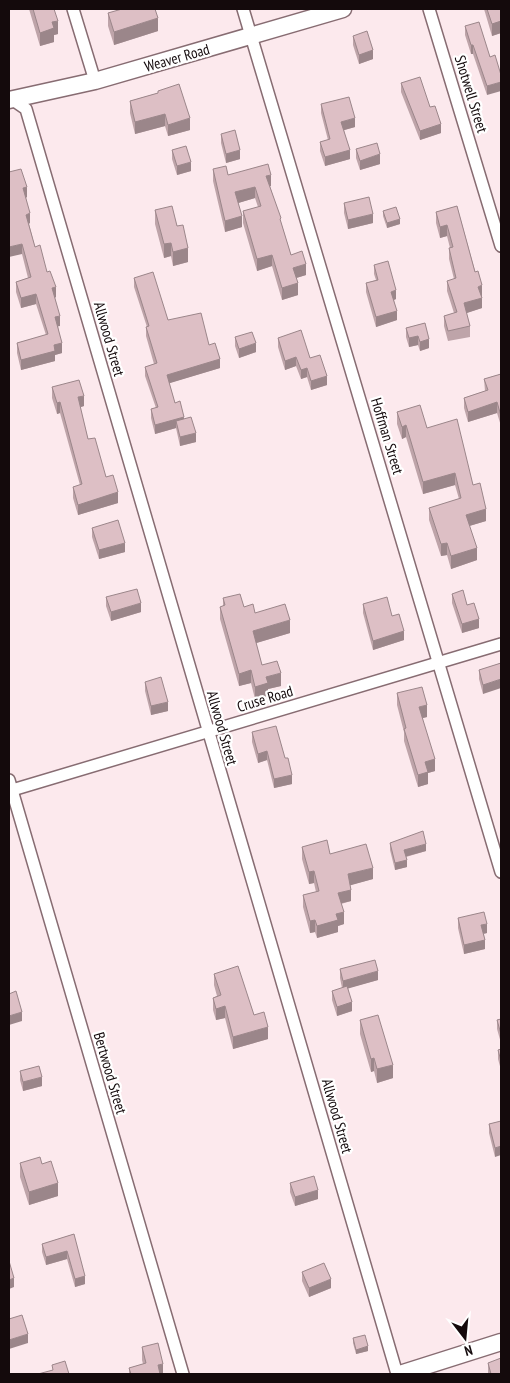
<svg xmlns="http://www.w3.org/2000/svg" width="510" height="1383" font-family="'PT Sans Narrow',sans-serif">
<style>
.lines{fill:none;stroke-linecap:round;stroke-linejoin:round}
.street-casing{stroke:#876c72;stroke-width:14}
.secondary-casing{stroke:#876c72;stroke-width:19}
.street{stroke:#fff;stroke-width:11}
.secondary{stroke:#fff;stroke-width:16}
.wall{fill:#bea4a9}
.shaded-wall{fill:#9b868a}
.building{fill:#ddbfc5;stroke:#9b868a}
.labels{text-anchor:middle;stroke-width:4.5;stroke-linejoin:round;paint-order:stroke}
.street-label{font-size:15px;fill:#140a0c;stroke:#fff}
</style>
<rect width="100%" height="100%" fill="#fce9ed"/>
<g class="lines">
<defs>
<g id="street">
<path d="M73 9 95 81"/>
<path d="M243 9 501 872"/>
<path d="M429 9 501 246"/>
<path d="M10 98 26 109 397 1374"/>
<path d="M9 780 183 1374"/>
<path d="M9 791 501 644"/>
</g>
<g id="secondary">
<path d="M9 100 95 81 343 9"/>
<path d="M400 1374 501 1342"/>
</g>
</defs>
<use href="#street" class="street-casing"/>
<use href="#secondary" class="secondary-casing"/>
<use href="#street" class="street"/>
<use href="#secondary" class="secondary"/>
</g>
<g class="wall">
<path d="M29 9H54L58 34 54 35V42L40 46Z"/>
<path d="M484 9H501V33L492 36Z"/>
<path d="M108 13 158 31 114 45 108 26Z"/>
<path d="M465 26 490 57 487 95 473 54H471L465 35Z"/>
<path d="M353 36 373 59 359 64 353 45Z"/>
<path d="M401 83 430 107 441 133 420 140 401 92Z"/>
<path d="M158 91 190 130 168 136 165 126 135 134 130 113V101L158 93Z"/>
<path d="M321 104 355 127 344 130 350 159 325 166 320 151V142L328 140 321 113Z"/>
<path d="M221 134 240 159 226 163 221 143Z"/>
<path d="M356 149 380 164 360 170 356 158Z"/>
<path d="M172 150 191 171 177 175 172 159Z"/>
<path d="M213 169 228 175 271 186H270L291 255 306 275 296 278 298 295 282 300 272 266 257 271 243 223V211L258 207 255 198 238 203 242 227 225 232 213 181Z"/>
<path d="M9 172 27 197 26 198 30 223 29 224 35 247 47 272 56 297 55 298 60 326H58L62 353 55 355V361L21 370 17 353V343L46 335 36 304 21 308 16 292V282L28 278 22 254Z"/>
<path d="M344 203 373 223 348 229 344 213Z"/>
<path d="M457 206 482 296H481L482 308 466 313 470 326V337L448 341 444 326V316L454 313 447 291V281L454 279 449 259V248H450L447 236 440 238 436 223V212Z"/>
<path d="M155 210 177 226 188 262 173 266 171 256 164 258 155 224Z"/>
<path d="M383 211 400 224 387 228 383 216Z"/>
<path d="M374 265 396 299 394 300 397 320 376 327 366 292V283L376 280 374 274Z"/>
<path d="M134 278 168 320 209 345 220 368 169 383 175 403 196 442 180 446 176 428 155 434 151 418V409L156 408 145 376V367L154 364 146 336V327H147L134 287Z"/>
<path d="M425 323 429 348 420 351 418 345 409 347 406 337V328Z"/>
<path d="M235 337 256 352 239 358 235 346Z"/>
<path d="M278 338 310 358 327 385 311 390 307 377 301 379 296 366 285 370 278 347Z"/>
<path d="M501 374V426L497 413 468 422 464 408V398L485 391 484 379Z"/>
<path d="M52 387 84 406 80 407 88 439 118 503 78 515 73 498V487L80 485 60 413 57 414 52 398Z"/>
<path d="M397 412 427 428 473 485 486 521 469 526 477 560 451 569 447 555 441 556 429 520V508L459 499 455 485 423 494 406 437 402 439 397 424Z"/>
<path d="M92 528 125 552 99 559 92 537Z"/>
<path d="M452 594 467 605 479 628 462 633 452 603Z"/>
<path d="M106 597 141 612 111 621 106 606Z"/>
<path d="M223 598 255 613 290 633 256 643 262 665 281 686 268 689V696L255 699 251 683 239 686 220 619V607L223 606Z"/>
<path d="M363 604 392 616 404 640 373 650 363 613Z"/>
<path d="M501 663 483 694 479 679V670Z"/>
<path d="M145 682 168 711 151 715 145 691Z"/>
<path d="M397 693 427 717 422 718 435 771 428 773V784L418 787 404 741V732L397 705Z"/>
<path d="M252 732 292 784 274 788 267 760 258 763 252 742Z"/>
<path d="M390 843 426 851 406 857 407 867 395 870 390 850Z"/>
<path d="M302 847 330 854 373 879 350 885 351 901 341 904 344 924 338 926V932L317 938 315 932 310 933 303 907V895L316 892 314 883 309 884 302 859Z"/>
<path d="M458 918 487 933 484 934 485 949 464 954 458 928Z"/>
<path d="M340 969 378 980 348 988 352 1011 337 1016 332 1000V991L342 988 340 978Z"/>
<path d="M214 974 254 1015 268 1039 233 1049 225 1018 216 1020 213 1010V998L217 996 214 985Z"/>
<path d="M501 1019V1043L497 1029V1020Z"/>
<path d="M360 1020 393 1078 377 1083 374 1071 371 1072 360 1034Z"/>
<path d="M501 1049V1070L498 1059V1050Z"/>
<path d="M20 1071 42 1086 23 1091 20 1080Z"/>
<path d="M501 1121 495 1157 489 1133V1124Z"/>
<path d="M20 1163 42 1164 58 1196 29 1205 20 1177Z"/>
<path d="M290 1183 318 1199 295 1206 290 1192Z"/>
<path d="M74 1234 85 1284 75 1287 67 1259 46 1265 42 1252V1244Z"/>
<path d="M302 1272 331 1288 309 1297 302 1281Z"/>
<path d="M353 1338 368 1351 356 1354 353 1343Z"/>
<path d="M142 1347 163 1374H129V1368L143 1364 142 1360Z"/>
<path d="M488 1363 501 1374H488Z"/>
</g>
<g class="shaded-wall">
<path d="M501 11V33L492 36V24Z"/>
<path d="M158 18V31L114 45V32Z"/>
<path d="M58 21V34L54 35V42L40 46V33L52 22Z"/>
<rect x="471" y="45" width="2" height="9"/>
<path d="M373 50V59L359 64V55Z"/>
<path d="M501 82V91L487 95V86Z"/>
<path d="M165 114V126L135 134V122Z"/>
<path d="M190 118V130L168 136V125Z"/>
<path d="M355 118V127L341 131V122Z"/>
<path d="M441 124V133L420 140V131Z"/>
<path d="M240 150V159L226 163V154Z"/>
<path d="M350 150V159L325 166V157Z"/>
<path d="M380 154V164L360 170V161Z"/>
<path d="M191 162V171L177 175V166Z"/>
<path d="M271 175V186L266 187V176Z"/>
<path d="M27 187V197L23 198V188Z"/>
<path d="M255 187V198L235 204V192Z"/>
<path d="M30 213V223L26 224V215Z"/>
<path d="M373 214V223L348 229V220Z"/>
<path d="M242 216V227L225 232V221Z"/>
<path d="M400 219V224L387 228V223Z"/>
<path d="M447 225V236L440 238V227Z"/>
<path d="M171 243V256L164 258V244Z"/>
<path d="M22 244V254L9 257V247Z"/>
<path d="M188 248V262L173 266V252Z"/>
<path d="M272 255V266L257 271V259Z"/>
<path d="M306 264V275L293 279V268Z"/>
<path d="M298 283V295L282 300V288Z"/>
<path d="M482 285V296L478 297V287Z"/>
<path d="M56 287V297L52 298V288Z"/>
<path d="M396 290V299L391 301V292Z"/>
<path d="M36 294V304L21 308V298Z"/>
<path d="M482 298V308L464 314V303Z"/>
<path d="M397 311V320L376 327V317Z"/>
<path d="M60 316V326L55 327V317Z"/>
<path d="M418 336V345L409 347V338Z"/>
<path d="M429 339V348L420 351V342Z"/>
<path d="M62 343V353L55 355V361L21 370V360L54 345Z"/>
<path d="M256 343V352L239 358V349Z"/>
<path d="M296 357V366L285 370V361Z"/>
<path d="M220 359V368L167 384V375Z"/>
<path d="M307 368V377L301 379V370Z"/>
<path d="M327 376V385L311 390V381Z"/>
<path d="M84 396V406L78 408V397Z"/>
<path d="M60 402V413L57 414V403Z"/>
<path d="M497 402V413L468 422V412Z"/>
<path d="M184 417V426L176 421V428L155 434V425Z"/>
<path d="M406 425V437L402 439V427Z"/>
<path d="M196 433V442L180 446V437Z"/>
<path d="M455 473V485L423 494V482Z"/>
<path d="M118 492V503L78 515V505Z"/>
<path d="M486 509V521L466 527V515Z"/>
<path d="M125 543V552L99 559V550Z"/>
<path d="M447 543V555L441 556V544Z"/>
<path d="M477 548V560L451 569V556Z"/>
<path d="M141 603V612L111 621V612Z"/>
<path d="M479 619V628L462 633V624Z"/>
<path d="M290 620V633L253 644V631Z"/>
<path d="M404 631V640L373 650V641Z"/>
<path d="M251 670V683L239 686V674Z"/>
<path d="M281 673V686L268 689V696L255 699V687L266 677Z"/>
<path d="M501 679V688L483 694V685Z"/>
<path d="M168 702V711L151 715V706Z"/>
<path d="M427 705V717L419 719V707Z"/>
<path d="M267 751V760L258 763V754Z"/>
<path d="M435 759V771L428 773V784L418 787V775L425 762Z"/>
<path d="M292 775V784L274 788V779Z"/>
<path d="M426 844V851L404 857V850Z"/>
<path d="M407 860V867L395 870V863Z"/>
<path d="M373 868V879L348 886V874Z"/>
<path d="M314 871V883L309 884V872Z"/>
<path d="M351 890V901L338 904V893Z"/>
<path d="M344 912V924L338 926V932L317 938V926L336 914Z"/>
<path d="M315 920V932L310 933V921Z"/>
<path d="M487 924V933L481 934V925Z"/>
<path d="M485 940V949L464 954V945Z"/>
<path d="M378 971V980L343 990V981Z"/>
<path d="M352 1002V1011L337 1016V1007Z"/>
<path d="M225 1006V1018L216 1020V1009Z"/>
<path d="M22 1012V1021L9 1025V1016Z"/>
<path d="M268 1027V1039L233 1049V1037Z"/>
<path d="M374 1058V1071L371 1072V1059Z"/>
<path d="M393 1065V1078L377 1083V1069Z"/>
<path d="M42 1077V1086L23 1091V1082Z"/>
<path d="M501 1146V1155L495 1157V1148Z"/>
<path d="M58 1183V1196L29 1205V1192Z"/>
<path d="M318 1190V1199L295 1206V1197Z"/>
<path d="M67 1251V1259L46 1265V1257Z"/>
<path d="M85 1276V1284L75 1287V1279Z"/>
<path d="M14 1278V1287L9 1289V1280Z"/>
<path d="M331 1279V1288L309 1297V1288Z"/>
<path d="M28 1334V1343L9 1349V1340Z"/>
<path d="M368 1346V1351L356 1354V1350Z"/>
<path d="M163 1364V1374H158V1365Z"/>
</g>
<g class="building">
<path d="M33 9H54L58 21 52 22 54 28 40 33Z"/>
<path d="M122 9H155L158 18 114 32 108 13Z"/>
<path d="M487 9H501V21L492 24Z"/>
<path d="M479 22 490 57 495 55 501 75V82L487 86 473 45H471L465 26Z"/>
<path d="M367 31 373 50 359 55 353 36Z"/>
<path d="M420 77 430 107 435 106 441 124 420 131 401 83Z"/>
<path d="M179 84 190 118 168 125 165 114 135 122 130 101 158 93V91Z"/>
<path d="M349 97 355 118 341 122 350 150 325 157 320 142 330 139 321 104Z"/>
<path d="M235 130 240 150 226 154 221 134Z"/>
<path d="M377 143 380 154 360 161 356 149Z"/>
<path d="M186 146 191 162 177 166 172 150Z"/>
<path d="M268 164 271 175 266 176 281 218 280 219 291 255 302 251 306 264 293 268 298 283 282 288 272 255 257 259 243 211 261 206 255 187 235 192 242 216 225 221 213 169 226 166 228 175Z"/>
<path d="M21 169 27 187 23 188 30 213 26 215 35 247 40 245 47 272 50 271 56 287 52 288 60 316 55 317 62 343 54 345 55 351 21 360 17 343 48 334 36 294 21 298 16 282 31 277 22 244 9 247V172Z"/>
<path d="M369 197 373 214 348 220 344 203Z"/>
<path d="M172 206 177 226 183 225 188 248 173 252 171 243 164 244 155 210Z"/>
<path d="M457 206 475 272 478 271 482 285 478 287 482 298 464 303 470 326 448 331 444 316 457 312 447 281 456 278 449 248 453 247 447 225 440 227 436 212Z"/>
<path d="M396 207 400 219 387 223 383 211Z"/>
<path d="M388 261 396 290 391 292 397 311 376 317 366 283 378 280 374 265Z"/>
<path d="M153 272 168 320 201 313 209 345 215 343 220 359 167 375 175 403 180 401 184 417 155 425 151 409 158 407 145 367 157 363 146 327 149 326 134 278Z"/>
<path d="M425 323 429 339 420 342 418 336 409 338 406 328Z"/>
<path d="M301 330 310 358 320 355 327 376 311 381 307 368 301 370 296 357 285 361 278 338Z"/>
<path d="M252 332 256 343 239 349 235 337Z"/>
<path d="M501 374V416L497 402 468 412 464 398 488 390 484 379Z"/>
<path d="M79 380 84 396 78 397 88 439 95 438 106 477 113 475 118 492 78 505 73 487 82 484 60 402 57 403 52 387Z"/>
<path d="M420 405 427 428 457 419 473 485 480 483 486 509 466 515 477 548 451 556 447 543 441 544 429 508 461 498 455 473 423 482 406 425 402 427 397 412Z"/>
<path d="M191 417 196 433 180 437 176 421Z"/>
<path d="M118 520 125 543 99 550 92 528Z"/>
<path d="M137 589 141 603 111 612 106 597Z"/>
<path d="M463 590 467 605 474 603 479 619 462 624 452 594Z"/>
<path d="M240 594 244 607 253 604 255 613 285 604 290 620 253 631 262 665 277 661 281 673 266 677 268 683 255 687 251 670 239 674 220 607 225 605 223 598Z"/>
<path d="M387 597 392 616 399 614 404 631 373 641 363 604Z"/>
<path d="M501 663V679L483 685 479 670Z"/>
<path d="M161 677 168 702 151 706 145 682Z"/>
<path d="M422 687 427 705 419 707 435 759 425 762 428 772 418 775 404 729 406 728 397 693Z"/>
<path d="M276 726 285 758H288L292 775 274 779 267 751 258 754 252 732Z"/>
<path d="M423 831 426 844 404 850 407 860 395 863 390 843Z"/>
<path d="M327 840 330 854 366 844 373 868 348 874 351 890 338 893 344 912 336 914 338 920 317 926 315 920 310 921 303 895 319 891 314 871 309 872 302 847Z"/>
<path d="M484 912 487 924 481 925 485 940 464 945 458 918Z"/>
<path d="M375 960 378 971 343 981 340 969Z"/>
<path d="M238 966 254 1015 264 1012 268 1027 233 1037 225 1006 216 1009 213 998 221 995 214 974Z"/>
<path d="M347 986 352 1002 337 1007 332 991Z"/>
<path d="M16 991 22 1012 9 1016V994Z"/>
<path d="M378 1015 393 1065 377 1069 374 1058 371 1059 360 1020Z"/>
<path d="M501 1019V1034L497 1020Z"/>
<path d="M501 1049V1061L498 1050Z"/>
<path d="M39 1066 42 1077 23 1082 20 1071Z"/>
<path d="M501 1121V1146L495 1148 489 1124Z"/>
<path d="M40 1157 42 1164 51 1161 58 1183 29 1192 20 1163Z"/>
<path d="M314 1176 318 1190 295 1197 290 1183Z"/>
<path d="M74 1234 85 1276 75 1279 67 1251 46 1257 42 1244Z"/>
<path d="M9 1261 14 1278 9 1280Z"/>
<path d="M324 1263 331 1279 309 1288 302 1272Z"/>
<path d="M22 1315 28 1334 9 1340V1319Z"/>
<path d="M365 1335 368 1346 356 1350 353 1338Z"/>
<path d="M158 1343 163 1364 158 1365 160 1374H131L129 1368 146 1363 142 1347Z"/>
<path d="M501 1358V1374H491L488 1363Z"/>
<path d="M65 1361 69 1374H38L53 1370 52 1365Z"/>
</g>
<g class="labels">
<g class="street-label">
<text transform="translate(177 58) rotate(-16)" y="5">Weaver Road</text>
<text transform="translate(471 94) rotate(73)" y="5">Shotwell Street</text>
<text transform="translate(109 339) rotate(74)" y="5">Allwood Street</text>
<text transform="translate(387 436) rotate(73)" y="5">Hoffman Street</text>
<text transform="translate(265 699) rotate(-17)" y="5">Cruse Road</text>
<text transform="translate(222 728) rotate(74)" y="5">Allwood Street</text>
<text transform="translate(110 1073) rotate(74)" y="5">Bertwood Street</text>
<text transform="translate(337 1116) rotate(74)" y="5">Allwood Street</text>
</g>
</g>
<rect width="510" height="1383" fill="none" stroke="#140a0c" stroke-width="20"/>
<g transform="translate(465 1338) rotate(164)" stroke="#ffffff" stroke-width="4" paint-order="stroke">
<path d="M0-4L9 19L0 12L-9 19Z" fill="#140a0c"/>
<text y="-8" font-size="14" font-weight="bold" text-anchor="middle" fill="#140a0c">N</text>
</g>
</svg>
